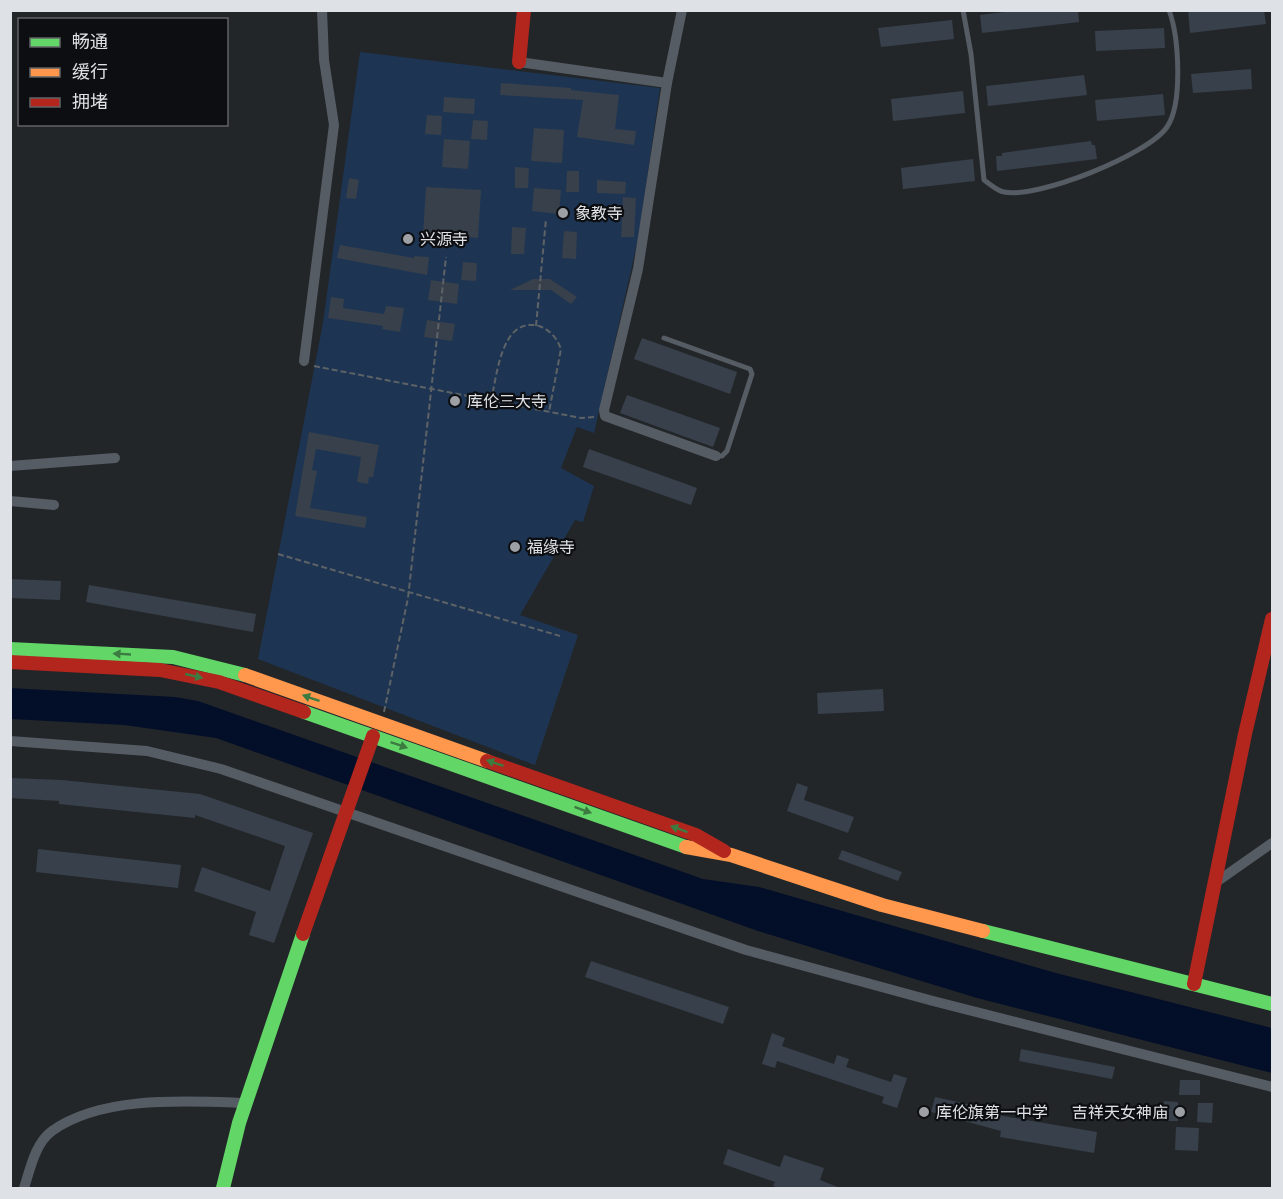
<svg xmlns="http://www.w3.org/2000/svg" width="1283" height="1199" font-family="Bitter,'Noto Sans SC',serif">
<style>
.green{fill:#1d3553}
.water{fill:#030f29}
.building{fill:#37404b}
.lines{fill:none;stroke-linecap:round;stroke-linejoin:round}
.path{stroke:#5d6266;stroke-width:2;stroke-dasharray:6 3;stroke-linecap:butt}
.lane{stroke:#565c64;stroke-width:5}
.street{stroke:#565c64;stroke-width:10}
.fast{stroke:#63d668;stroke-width:14}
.slow{stroke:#ff974d;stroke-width:14}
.jam{stroke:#b3261e;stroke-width:14}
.oneway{fill:#3c7c41}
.poi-dot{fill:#9da0a4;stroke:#0c0e11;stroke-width:2}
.labels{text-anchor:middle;stroke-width:4.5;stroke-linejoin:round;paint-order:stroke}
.poi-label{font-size:16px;fill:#dee2e6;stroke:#0c0e11;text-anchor:start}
</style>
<rect width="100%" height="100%" fill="#232629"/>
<path class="green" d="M360 52 660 88 639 235 594 433 577 427 561 468 594 486 583 522 575 520 520 615 578 635 535 765 258 659 323 323Z"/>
<path class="water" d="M10 688 175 697 198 701 703 879 759 887 1056 973 1272 1028V1073L977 998 758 931 216 738 124 725 11 719Z"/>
<g class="building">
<path d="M1019 10H1078L1079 22 982 33 980 15Z"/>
<path d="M1188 10H1264L1266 24 1190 33Z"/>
<path d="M952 20 954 39 881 47 878 28Z"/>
<path d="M1164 28 1165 48 1096 51 1095 31Z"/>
<path d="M1251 69 1252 89 1193 93 1191 74Z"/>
<path d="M1084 75 1087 95 988 106 986 86Z"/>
<path d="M501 83 571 88V90L619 95 615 129 636 131 634 145 577 137 583 100 500 95Z"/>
<path d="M963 91 965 113 893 121 891 99Z"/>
<path d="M1163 94 1165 115 1097 121 1095 100Z"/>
<path d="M444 97 475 99 474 114 443 112Z"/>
<path d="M427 115 442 116 441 135 425 134Z"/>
<path d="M473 120 488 121 487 140 471 139Z"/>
<path d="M534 128 564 130 562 163 531 161Z"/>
<path d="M444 139 470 141 468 169 442 167Z"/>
<path d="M1091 141 1092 145H1095L1097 159 997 171 996 156H1002V153Z"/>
<path d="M973 159 975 181 903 189 901 168Z"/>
<path d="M515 167 529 168 528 188H515Z"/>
<path d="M567 171H579V192H566Z"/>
<path d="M349 178 359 180 356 199 346 198Z"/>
<path d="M597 180 626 182 625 194 597 193Z"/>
<path d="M426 187 481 190 478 238 466 237V243L437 241 438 236 423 235Z"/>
<path d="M534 188 561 190 559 214 532 211Z"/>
<path d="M623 197 636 198 634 237H621Z"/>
<path d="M512 227 526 228 524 254H511Z"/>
<path d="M564 231 577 232 576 259 562 258Z"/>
<path d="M340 245 414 258V256L429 257 427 275 337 258Z"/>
<path d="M463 262 477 263 476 281 461 280Z"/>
<path d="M533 279H550L577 297 571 304 551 290H510Z"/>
<path d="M431 280 459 284 457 304 428 300Z"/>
<path d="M331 297 344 299 343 308 384 314 386 306 404 308 400 332 382 329 383 326 328 318Z"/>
<path d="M427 320 455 324 452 341 424 337Z"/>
<path d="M642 338 737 372 730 394 634 359Z"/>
<path d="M627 395 720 428 713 447 620 413Z"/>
<path d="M309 432 379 445 373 477H369L368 484 357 482 361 457 316 449 312 470 317 471 310 508 367 517 365 528 295 516Z"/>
<path d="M589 449 697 488 691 505 583 467Z"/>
<path d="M10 579 61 581 60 600 10 598Z"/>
<path d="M89 585 256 614 253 632 86 602Z"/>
<path d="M883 689 884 711 818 714 817 693Z"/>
<path d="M10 778 62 780 200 794 313 833 274 943 249 935 256 912 194 891 202 867 270 891 285 846 195 815V818L59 804V801L10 798Z"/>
<path d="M797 783 808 787 804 800 854 817 848 833 787 811Z"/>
<path d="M38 849 181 865 178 888 36 872Z"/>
<path d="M842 850 902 872 898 881 838 859Z"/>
<path d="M591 961 729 1007 723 1024 585 977Z"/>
<path d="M772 1033 785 1038 782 1046 834 1064 837 1055 849 1059 846 1067 891 1082 894 1074 907 1078 897 1108 882 1103 884 1097 777 1061 775 1068 762 1064Z"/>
<path d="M1021 1049 1115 1067 1112 1079 1019 1061Z"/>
<path d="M1180 1080H1200V1095H1179Z"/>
<path d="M935 1097 967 1104 1003 1116 1097 1132 1094 1153 1000 1137 1001 1131 931 1112Z"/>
<path d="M1164 1101 1178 1102V1121H1163Z"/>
<path d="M1198 1103H1213L1212 1123 1197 1122Z"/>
<path d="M1176 1127 1199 1128 1198 1151 1175 1150Z"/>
<path d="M728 1149 780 1167 784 1155 824 1168 820 1180 840 1188H781L773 1186 775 1182 723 1164Z"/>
</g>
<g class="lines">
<g class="path">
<path d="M536 326 546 219"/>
<path d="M314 366 581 418 594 417"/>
<path d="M491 401C497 376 501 316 539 326 550 330 557 338 561 349L549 412"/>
<path d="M278 554 560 636"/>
<path d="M384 712 408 598 446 257"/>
</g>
<g class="lane">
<path d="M963 10 971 54 984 180C990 184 997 191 1004 192 1037 199 1148 155 1167 127 1183 104 1179 37 1169 10"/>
<path d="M664 338 750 369 752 374 727 451 722 456H716"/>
</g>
<g class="street">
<path d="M519 62 667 83 638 269 604 410 605 416 716 456"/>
<path d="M667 83 682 10"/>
<path d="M304 361 334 125 324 60 322 10"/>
<path d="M10 466 115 458"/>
<path d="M10 501 54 505"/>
<path d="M10 741 147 751 221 769 746 950 933 1001 1272 1087"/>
<path d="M1215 883 1272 843"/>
<path d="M24 1188C30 1170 35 1143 52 1131 102 1095 187 1101 245 1103"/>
</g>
<g class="fast">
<path d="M10 649 173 657 245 675"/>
<path d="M304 712 686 847"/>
<path d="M983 931 1272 1004"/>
<path d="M223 1188 239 1123 303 934"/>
</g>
<g class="slow">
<path d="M245 675 487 761"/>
<path d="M686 847 731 855 882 905 983 931"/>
</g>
<g class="jam">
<path d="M519 62 524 10"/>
<path d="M10 662 160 670 219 682 304 712"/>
<path d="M487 761 696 835 724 851"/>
<path d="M303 934 373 736"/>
<path d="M1194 984 1245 734 1272 619"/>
</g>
</g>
<defs><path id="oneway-solid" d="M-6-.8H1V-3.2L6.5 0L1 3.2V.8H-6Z" transform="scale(1.5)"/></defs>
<g class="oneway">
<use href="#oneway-solid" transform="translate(122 654) rotate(-177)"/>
<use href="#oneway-solid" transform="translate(194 676) rotate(13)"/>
<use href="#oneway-solid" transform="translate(311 698) rotate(-161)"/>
<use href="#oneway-solid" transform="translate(399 745) rotate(19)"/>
<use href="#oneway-solid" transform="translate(495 763) rotate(-161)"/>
<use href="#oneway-solid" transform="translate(583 810) rotate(20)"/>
<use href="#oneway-solid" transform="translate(679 829) rotate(-160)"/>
</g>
<g class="poi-dot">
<circle cx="563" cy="213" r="6"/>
<circle cx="408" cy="239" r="6"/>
<circle cx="455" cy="401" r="6"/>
<circle cx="515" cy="547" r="6"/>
<circle cx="924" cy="1112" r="6"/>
<circle cx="1180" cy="1112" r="6"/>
</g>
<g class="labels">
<g class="poi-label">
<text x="575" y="219">象教寺</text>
<text x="420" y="245">兴源寺</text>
<text x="467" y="407">库伦三大寺</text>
<text x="527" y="553">福缘寺</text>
<text x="936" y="1118">库伦旗第一中学</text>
<text x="1168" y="1118" text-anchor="end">吉祥天女神庙</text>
</g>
</g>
<rect width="1283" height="1199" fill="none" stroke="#dee2e6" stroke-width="24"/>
<rect x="18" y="18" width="210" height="108" fill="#0c0e11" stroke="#606366" stroke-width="1.5"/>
<rect x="30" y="38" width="30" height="9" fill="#63d668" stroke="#606366" stroke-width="1.5"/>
<text x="72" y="48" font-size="18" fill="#dee2e6">畅通</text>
<rect x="30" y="68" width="30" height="9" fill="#ff974d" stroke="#606366" stroke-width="1.5"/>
<text x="72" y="78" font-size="18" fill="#dee2e6">缓行</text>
<rect x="30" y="98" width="30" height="9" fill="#b3261e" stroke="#606366" stroke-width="1.5"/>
<text x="72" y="108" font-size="18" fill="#dee2e6">拥堵</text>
</svg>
